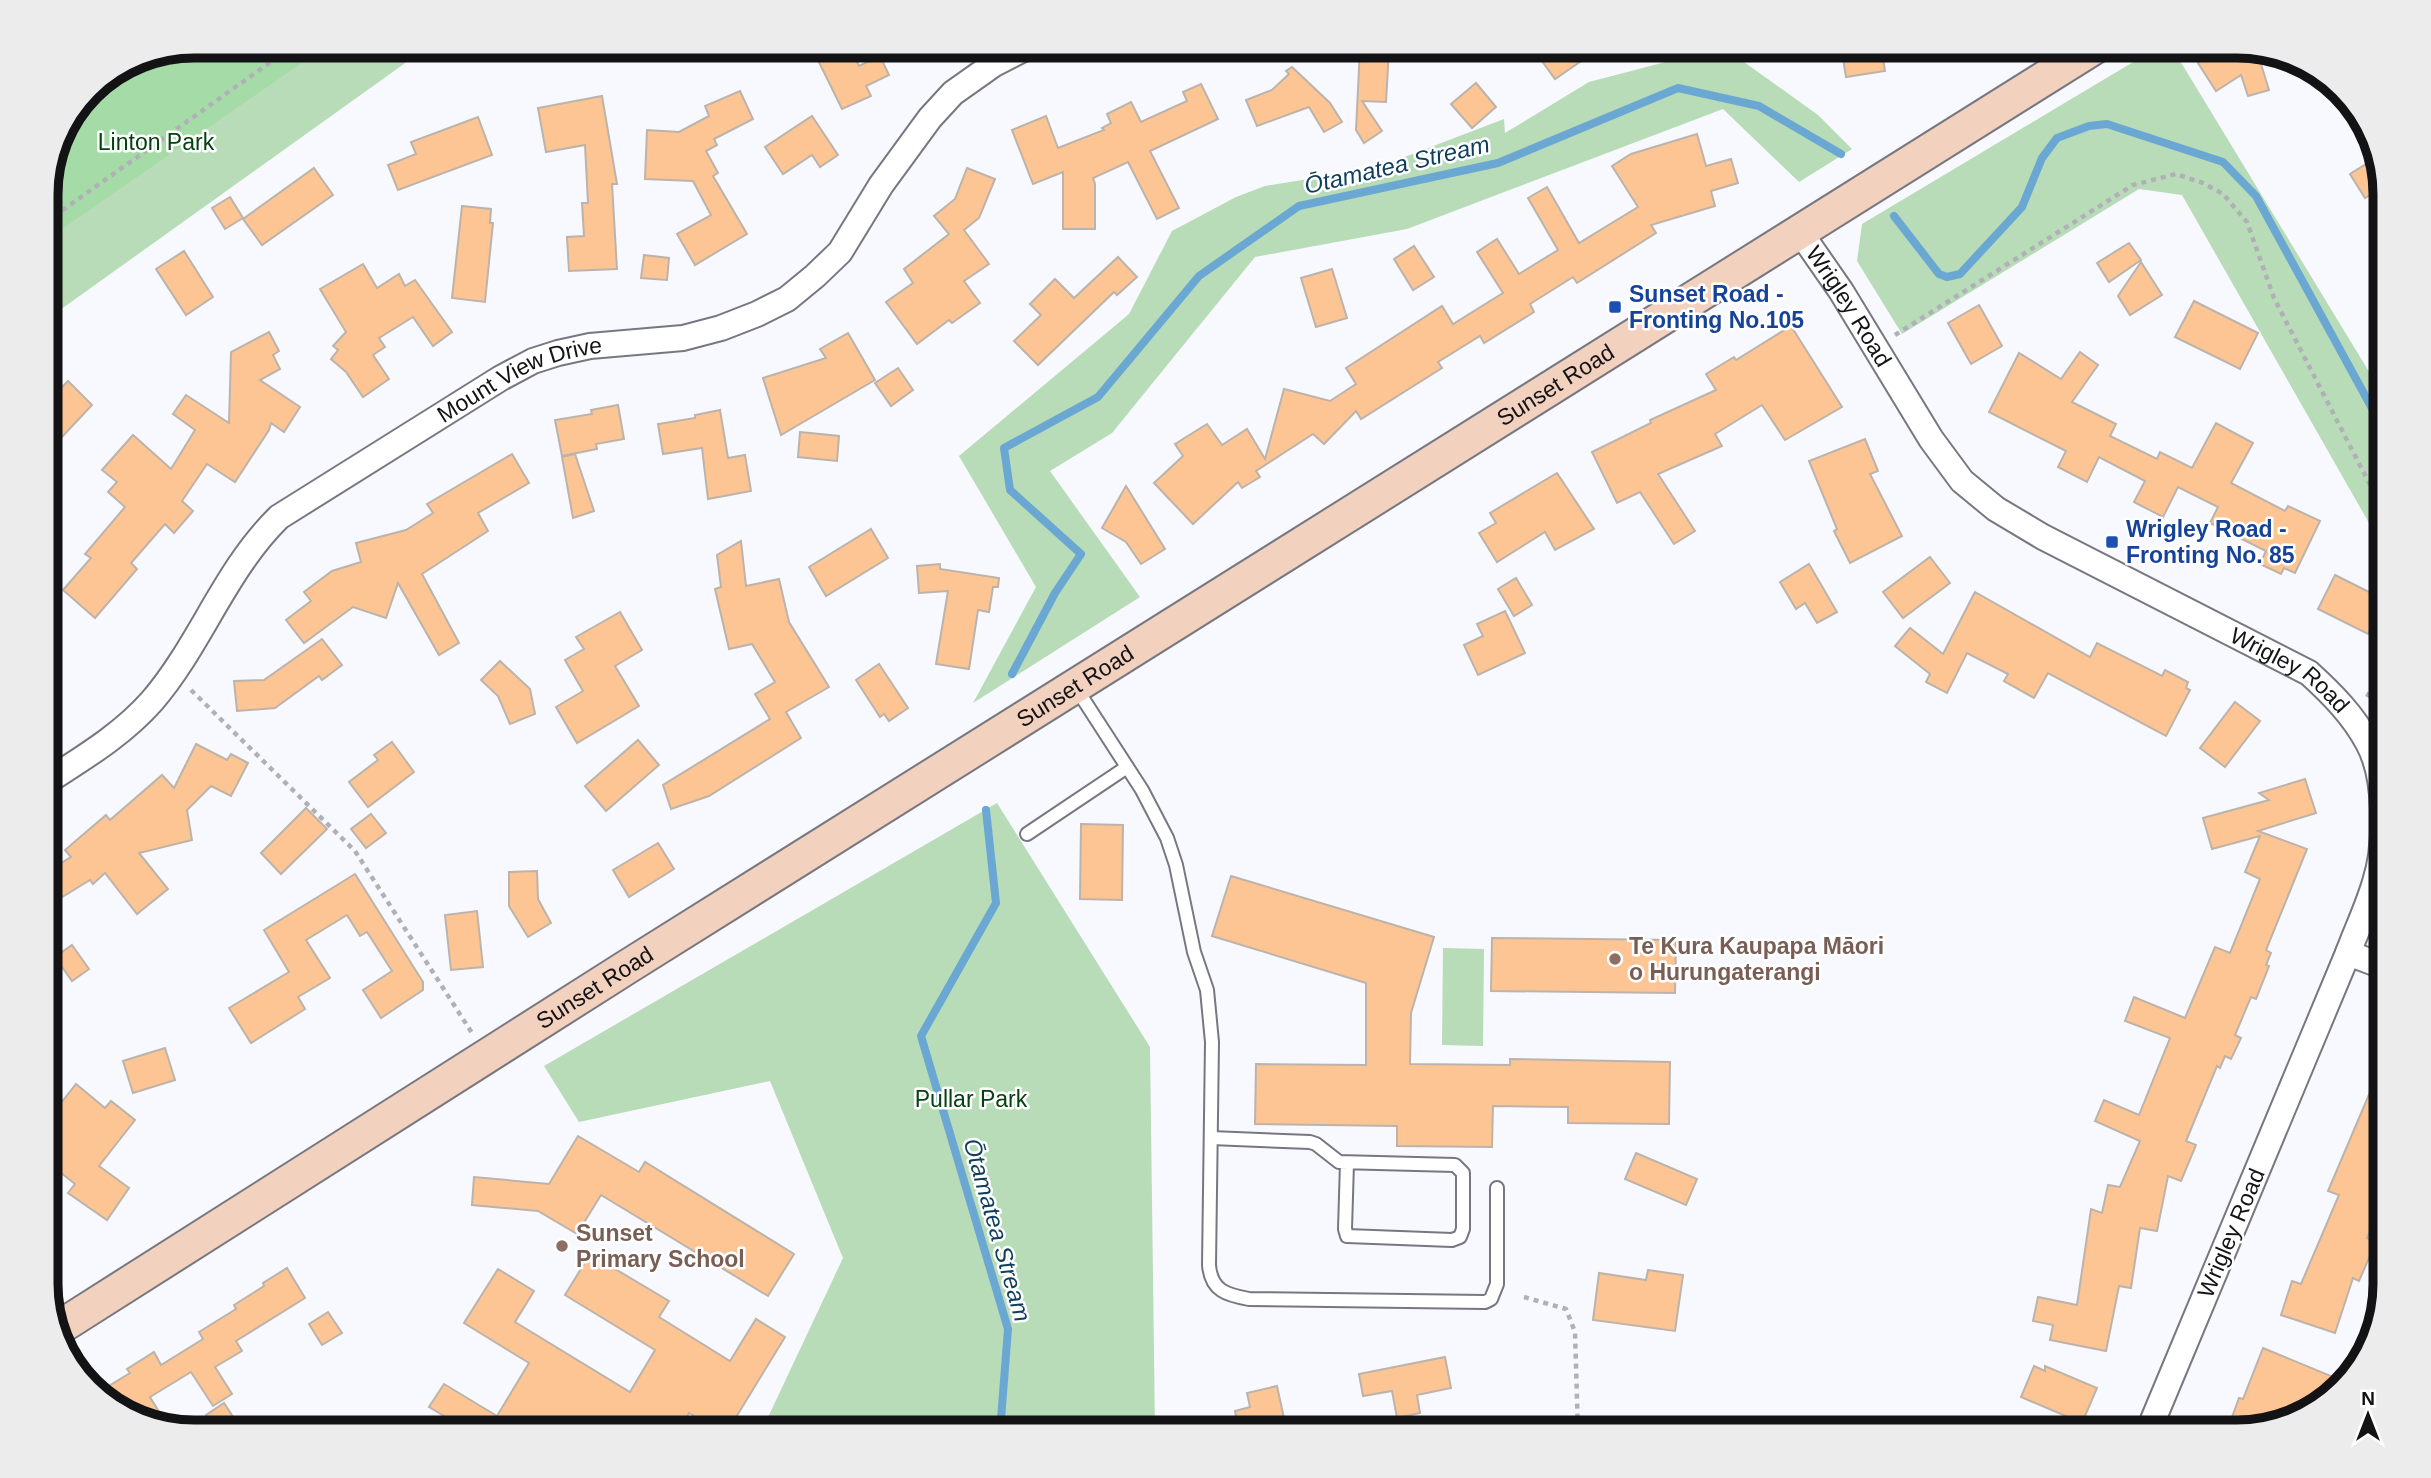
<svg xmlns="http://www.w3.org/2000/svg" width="2431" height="1478" font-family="Helvetica,sans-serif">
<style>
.green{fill:#b8dbb8}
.forest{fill:#a5dba7}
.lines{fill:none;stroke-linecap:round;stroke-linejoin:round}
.stream{stroke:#6ba7d3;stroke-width:8}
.building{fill:#fec594;stroke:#bcb3ab;stroke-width:2}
.service-casing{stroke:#777781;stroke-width:16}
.minor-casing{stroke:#777781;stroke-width:28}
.secondary-casing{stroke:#777781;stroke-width:37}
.path{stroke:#b0b0b6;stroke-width:4.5;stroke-dasharray:5 5;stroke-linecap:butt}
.service{stroke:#fff;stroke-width:12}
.minor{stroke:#fff;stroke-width:24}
.secondary{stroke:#f2d1be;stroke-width:33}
.transit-dot{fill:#1a4fb4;stroke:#fff;stroke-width:2.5}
.education-dot{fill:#8d6e63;stroke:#fff;stroke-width:2.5}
.labels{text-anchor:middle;stroke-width:5;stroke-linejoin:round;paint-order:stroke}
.park-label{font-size:23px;fill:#064111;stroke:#fff}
.transit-label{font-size:23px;font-weight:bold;fill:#164399;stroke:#fff;text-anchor:start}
.street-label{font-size:23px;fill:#131316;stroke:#fff}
.education-label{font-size:23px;font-weight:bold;fill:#785e54;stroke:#fff;text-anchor:start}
.water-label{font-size:24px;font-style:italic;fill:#0e3e5c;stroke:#fff}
.rim{fill:none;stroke:#131316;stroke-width:9}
</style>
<rect width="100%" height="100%" fill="#f8f8ff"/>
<g class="green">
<path d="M194 46H429L46 320V185L57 137 89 89 138 57Z"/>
<path d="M2160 46H2171L2385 398V551L2182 195 2139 189 1902 334 1857 261 1862 224Z"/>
<path d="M1723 47 1818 115 1852 149 1799 182 1723 109 1407 229 1255 257 1112 433 1050 471 1140 597 973 703 1036 587 959 456 1129 314 1172 231 1236 197 1265 186 1376 168 1504 119 1505 133 1589 82Z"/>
<path d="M997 803 1150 1047 1155 1432H761L843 1258 770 1081 579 1122 544 1066Z"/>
<path d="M1443 948 1484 949 1483 1046 1442 1045Z"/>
</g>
<path class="forest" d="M194 46H326L46 240V185L57 137 89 89 138 57Z"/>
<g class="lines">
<g class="stream">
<path d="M1894 216 1939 274 1947 277 1960 274 2022 207 2042 158 2057 138 2089 126 2107 124 2223 162 2256 196 2385 432"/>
<path d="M1012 674 1055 593 1081 554 1010 490 1004 448 1098 397 1199 276 1299 206 1498 163 1678 88 1759 106 1841 154"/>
<path d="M986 810 996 903 921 1036 1008 1329 1000 1432"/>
</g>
</g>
<g class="building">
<path d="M811 46H849L859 66 880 56 889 75 866 86 871 96 842 109Z"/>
<path d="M1531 46H1603L1555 79Z"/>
<path d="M1841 46H1881L1885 71 1846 77Z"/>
<path d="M2226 46H2237L2257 51 2269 90 2248 96 2241 75 2216 91 2198 63Z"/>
<path d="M1360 48 1389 49 1386 102 1362 101 1382 131 1364 143 1356 130Z"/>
<path d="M1292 67 1330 103 1342 122 1324 132 1309 107 1257 126 1246 100 1272 90 1289 74 1286 71Z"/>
<path d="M1476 83 1496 107 1472 128 1451 104Z"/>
<path d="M1201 84 1218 119 1150 151 1179 208 1157 219 1128 162 1093 178 1095 184V229H1063V172L1033 184 1012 130 1046 116 1058 148 1104 130 1102 128 1111 123 1107 114 1131 102 1141 122 1187 101 1183 92Z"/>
<path d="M740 91 753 119 714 139 717 145 706 151 718 173 713 176 747 234 695 265 677 234 711 215 693 181 645 179 647 130 679 132 709 116 705 106Z"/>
<path d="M602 96 617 184H612L617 269 569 271 567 237 584 236 582 203H588L585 145 546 152 538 108Z"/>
<path d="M812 116 838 155 820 167 812 155 783 174 765 147Z"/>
<path d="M478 117 492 155 398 190 388 165 416 154 411 142Z"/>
<path d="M1697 134 1706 166 1731 159 1738 183 1711 191 1715 206 1651 225 1656 233 1577 283 1573 277 1530 304 1534 312 1484 343 1480 336 1438 362 1442 368 1361 419 1356 411 1324 444 1313 434 1256 471 1260 477 1242 488 1238 482 1193 524 1154 483 1183 456 1175 444 1207 424 1222 445 1247 429 1265 459 1284 389 1330 401 1356 384 1346 368 1442 306 1453 324 1503 293 1477 252 1497 239 1519 274 1558 250 1528 198 1547 187 1579 243 1638 207 1612 166 1631 154Z"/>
<path d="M2377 157 2385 185 2365 198 2350 174Z"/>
<path d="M314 168 333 195 262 245 243 219Z"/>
<path d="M967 168 995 179 979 218 964 230 989 264 964 281 980 303 952 323 949 320 917 344 886 302 913 283 904 269 949 234 934 216 955 199Z"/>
<path d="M230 197 243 218 225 229 212 208Z"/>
<path d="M462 206 491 209 490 223H493L485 302 452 298Z"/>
<path d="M2129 243 2141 260 2109 282 2097 263Z"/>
<path d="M1414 246 1434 277 1413 290 1394 259Z"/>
<path d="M184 251 213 297 186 315 156 269Z"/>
<path d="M644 255 669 258 667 280 641 278Z"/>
<path d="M1118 257 1137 277 1117 295 1114 292 1038 365 1014 341 1041 315 1030 304 1055 279 1074 298Z"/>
<path d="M2141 262 2162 295 2130 315 2118 296Z"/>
<path d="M363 264 377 288 399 274 405 286 415 280 452 332 433 346 413 317 379 338 385 347 373 355 389 379 363 397 346 372 331 359 338 350 333 346 346 332 320 289Z"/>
<path d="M1332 269 1347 318 1316 327 1301 278Z"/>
<path d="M2194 301 2258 333 2240 369 2175 337Z"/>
<path d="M1979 305 2002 346 1971 364 1948 323Z"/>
<path d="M1791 326 1842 407 1785 440 1762 405 1715 434 1722 446 1658 474 1695 531 1674 544 1640 492 1617 503 1592 452 1651 423 1650 420 1716 390 1706 374 1734 357 1736 360Z"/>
<path d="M269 332 279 351 273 355 280 369 260 380 300 407 284 432 271 423 269 430 235 482 207 464 182 501 193 511 174 533 165 524 131 563 137 569 95 618 63 590 91 558 85 554 125 507 108 492 117 482 102 470 133 435 171 469 195 430 173 414 186 395 229 423 231 352Z"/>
<path d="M848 333 875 380 781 435 763 378 826 358 820 349Z"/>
<path d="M2080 352 2098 365 2072 402 2116 424 2110 436 2157 459 2160 452 2192 468 2216 423 2253 443 2231 483 2285 511 2288 506 2320 521 2295 573 2284 568 2281 574 2260 564 2266 551 2210 523 2218 507 2178 487 2163 517 2134 502 2145 481 2099 457 2087 482 2058 467 2066 451 1989 412 2019 353 2061 379Z"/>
<path d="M898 368 913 390 891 406 875 383Z"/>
<path d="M68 381 92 405 46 454V404Z"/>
<path d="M618 405 624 439 596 444 597 449 562 456 555 420 592 414 591 410Z"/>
<path d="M720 410 728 458 745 455 751 491 708 499 702 448 663 454 658 424 695 418V415Z"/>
<path d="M800 432 839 436 837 461 798 457Z"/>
<path d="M1865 439 1878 471 1870 474 1902 536 1850 563 1834 531 1837 529 1809 461Z"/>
<path d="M512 454 529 483 478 513 488 531 422 574 459 643 439 655 398 583 386 618 353 607 304 643 286 620 311 601 304 592 332 571 361 562 356 543 406 530 433 513 427 504Z"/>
<path d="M575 454 594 511 573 518 562 457Z"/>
<path d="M1557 473 1594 529 1555 550 1545 532 1497 562 1479 533 1496 523 1490 513Z"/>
<path d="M1126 486 1165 549 1141 564 1126 542 1102 528Z"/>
<path d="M871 529 888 558 826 596 809 567Z"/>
<path d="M741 541 746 586 779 579 789 622 829 687 786 712 801 738 709 796 671 809 663 785 770 719 755 694 775 682 752 644 729 649 715 589 721 587 717 555Z"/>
<path d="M1930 557 1950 583 1903 618 1883 592Z"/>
<path d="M940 564V569L999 578 998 587H993L989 612 978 610 969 669 936 664 948 591 919 593 917 566Z"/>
<path d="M1809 564 1837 612 1817 623 1805 603 1796 609 1780 582Z"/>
<path d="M2335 575 2385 600 2368 634 2318 609Z"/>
<path d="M1516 578 1532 605 1514 616 1498 589Z"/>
<path d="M1975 592 2090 657 2097 643 2162 676 2165 670 2188 682 2186 688 2190 690 2166 736 2048 673 2034 698 2004 681 2008 674 1967 653 1947 693 1926 682 1930 674 1895 646 1910 628 1943 654Z"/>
<path d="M1505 611 1525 653 1478 675 1464 645 1483 636 1477 624Z"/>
<path d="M620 612 642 650 615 666 639 706 577 743 556 707 583 691 565 660 584 649 576 637Z"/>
<path d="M322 639 342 665 322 680 319 676 275 708 237 711 234 681 264 680Z"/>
<path d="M500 661 530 689 535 714 510 724 498 696 481 680Z"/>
<path d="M879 664 908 708 889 721 884 714 880 717 856 680Z"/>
<path d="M2235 702 2260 721 2225 767 2200 748Z"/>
<path d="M638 740 659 765 606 811 585 786Z"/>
<path d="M392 742 414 772 368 807 349 782 378 760 374 755Z"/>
<path d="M196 744 227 760 231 754 248 763 231 796 211 786 187 810 192 840 139 853 168 889 137 914 105 873 93 884 90 880 46 907V872L71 857 65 850 106 815 110 820 162 775 174 788Z"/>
<path d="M2305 779 2316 813 2258 831 2307 849 2266 950 2271 953 2266 965 2269 966 2256 999 2251 997 2235 1035 2241 1038 2231 1059 2225 1056 2220 1068 2217 1066 2186 1141 2196 1145 2181 1181 2168 1176 2157 1231 2140 1228 2131 1288 2119 1286 2106 1351 2050 1340 2053 1325 2033 1321 2038 1297 2077 1305 2091 1209 2102 1213 2108 1185 2120 1187 2140 1141 2095 1121 2104 1100 2139 1115 2170 1038 2125 1021 2134 997 2185 1018 2215 947 2230 953 2260 879 2245 872 2260 836 2212 849 2203 818 2269 800 2259 793Z"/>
<path d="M306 808 327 829 281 874 261 853Z"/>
<path d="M371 814 386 833 366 848 351 829Z"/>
<path d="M1081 824 1123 825 1122 900 1080 899Z"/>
<path d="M658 843 674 869 629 897 613 870Z"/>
<path d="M537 871 538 899 551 923 528 937 509 906V872Z"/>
<path d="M355 874 423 982V990L381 1018 363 990 392 971 367 932 360 936 347 915 306 940 330 978 298 997 305 1009 251 1043 229 1008 289 972 264 930Z"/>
<path d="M1231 876 1434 937 1411 1013 1410 1064 1510 1065V1059L1670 1062 1669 1124 1568 1123V1107L1493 1106 1492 1147 1397 1146V1126L1255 1124 1256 1064 1366 1065V983L1212 936Z"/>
<path d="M477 911 483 967 451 970 445 915Z"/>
<path d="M1492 938 1676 940 1675 993 1491 991Z"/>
<path d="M72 945 89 969 72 981 55 957Z"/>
<path d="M165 1048 175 1080 133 1093 123 1061Z"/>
<path d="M2385 1057V1194L2367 1238 2376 1242 2359 1281 2353 1278 2335 1333 2281 1315 2292 1281 2301 1284 2339 1195 2328 1191Z"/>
<path d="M76 1084 105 1108 111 1101 135 1120 99 1166 129 1188 107 1220 68 1193 75 1184 46 1161V1122Z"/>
<path d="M578 1136 639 1172 645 1162 794 1254 768 1296 601 1195 577 1234 538 1211 472 1205 474 1177 549 1184Z"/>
<path d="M1636 1153 1697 1179 1686 1205 1625 1179Z"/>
<path d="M590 1254 669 1301 659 1317 730 1361 756 1319 785 1337 727 1432H722L689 1413 677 1432H471L429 1407 444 1384 497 1416 529 1363 464 1323 498 1269 534 1291 515 1322 630 1392 655 1350 565 1295Z"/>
<path d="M287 1268 305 1298 236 1341 242 1351 215 1367 232 1394 213 1406 191 1372 150 1397 167 1425 119 1412 99 1392 130 1373 127 1369 154 1352 161 1365 203 1339 199 1332 236 1309 234 1305 264 1286 263 1283Z"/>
<path d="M1648 1270 1683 1275 1675 1331 1593 1320 1599 1273 1646 1280Z"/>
<path d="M328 1312 342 1333 322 1345 309 1324Z"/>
<path d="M2263 1348 2343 1381 2314 1410 2299 1404 2294 1417 2236 1432 2240 1422 2231 1420 2239 1398 2243 1399Z"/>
<path d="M1445 1357 1451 1388 1417 1395 1420 1413 1397 1418 1392 1391 1363 1396 1359 1374Z"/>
<path d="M2034 1366 2045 1371V1366L2097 1388 2082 1423 2021 1397Z"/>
<path d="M1277 1386 1287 1432H1239L1235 1411 1250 1407 1247 1393Z"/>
<path d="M224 1403 243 1432H217L206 1415Z"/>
</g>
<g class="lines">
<defs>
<g id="service">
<path d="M1076 688 1142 790 1167 838 1176 865 1194 952 1207 990 1212 1042 1209 1265C1211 1291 1227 1295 1249 1299L1485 1302 1491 1299 1497 1284V1188"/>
<path d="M1027 834 1127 767"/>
<path d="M1211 1138 1310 1142 1316 1144 1339 1162 1455 1165 1463 1173V1229L1460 1237 1452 1240 1347 1236 1345 1229 1347 1163"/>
</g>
<g id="minor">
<path id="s1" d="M1800 232 1841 291 1931 439 1962 481 1996 509 2043 537 2309 673C2332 694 2353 715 2368 743 2387 777 2387 845 2375 882 2368 906 2357 929 2348 953L2148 1432"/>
<path id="s2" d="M46 782C83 758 122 735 152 701 201 644 224 571 279 517L501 378 533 361 558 353 590 346 683 338 721 328 757 314 787 299 815 276 840 252 881 185 930 118 953 93 994 64 1029 46"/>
<path d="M2348 953 2385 967"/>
</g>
<g id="secondary">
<path id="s3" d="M57 1329 627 967 2096 46"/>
</g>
</defs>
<use href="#service" class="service-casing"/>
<use href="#minor" class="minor-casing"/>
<use href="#secondary" class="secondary-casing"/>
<g class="path">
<path d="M46 222 293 46"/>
<path d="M1895 335 2133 185 2176 174 2203 183 2223 194 2247 222 2274 298 2385 514"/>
<path d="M191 690 355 851 472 1033"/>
<path d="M2367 697 2385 665"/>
<path d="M1524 1297 1566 1309 1575 1332 1578 1432"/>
</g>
<use href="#service" class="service"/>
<use href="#minor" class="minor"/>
<use href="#secondary" class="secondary"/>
</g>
<g class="transit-dot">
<rect x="1608" y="300" width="14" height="14" rx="3.5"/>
<rect x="2105" y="535" width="14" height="14" rx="3.5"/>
</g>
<g class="education-dot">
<circle cx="1615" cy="959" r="7"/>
<circle cx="562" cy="1246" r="7"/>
</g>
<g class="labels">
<g class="park-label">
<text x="156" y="150">Linton Park</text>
<text x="971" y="1107">Pullar Park</text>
</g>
<g class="transit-label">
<text x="1629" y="302">Sunset Road -<tspan x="1629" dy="26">Fronting No.105</tspan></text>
<text x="2126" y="537">Wrigley Road -<tspan x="2126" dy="26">Fronting No. 85</tspan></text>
</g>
<g class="street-label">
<text dy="8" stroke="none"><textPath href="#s1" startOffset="89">Wrigley Road</textPath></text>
<text dy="8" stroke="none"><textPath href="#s2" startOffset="637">Mount View Drive</textPath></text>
<text dy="8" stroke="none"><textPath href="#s3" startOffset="1771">Sunset Road</textPath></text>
<text dy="8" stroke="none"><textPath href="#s1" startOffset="677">Wrigley Road</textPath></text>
<text dy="8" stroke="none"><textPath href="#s3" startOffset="1204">Sunset Road</textPath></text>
<text dy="8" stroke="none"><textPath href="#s3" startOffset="637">Sunset Road</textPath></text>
<text transform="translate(2231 1233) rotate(-67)" y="8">Wrigley Road</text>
</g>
<g class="education-label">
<text x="1629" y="954">Te Kura Kaupapa Māori<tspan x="1629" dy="26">o Hurungaterangi</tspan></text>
<text x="576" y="1241">Sunset<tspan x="576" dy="26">Primary School</tspan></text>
</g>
<g class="water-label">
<text transform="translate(1397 165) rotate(-13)" y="8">Ōtamatea Stream</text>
<text transform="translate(997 1230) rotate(74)" y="8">Ōtamatea Stream</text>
</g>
</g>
<path d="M0 0H2431V1478H0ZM194 58H2237A136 136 0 0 1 2373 194V1284A136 136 0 0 1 2237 1420H194A136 136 0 0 1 58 1284V194A136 136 0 0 1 194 58Z" fill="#ececec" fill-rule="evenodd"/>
<path class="rim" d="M194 58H2237A136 136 0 0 1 2373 194V1284A136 136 0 0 1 2237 1420H194A136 136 0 0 1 58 1284V194A136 136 0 0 1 194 58Z"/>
<g transform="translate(2368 1415)" stroke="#ffffff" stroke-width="5" paint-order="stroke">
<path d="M0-5L12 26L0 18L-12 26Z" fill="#131316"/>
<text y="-10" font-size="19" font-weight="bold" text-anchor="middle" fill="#131316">N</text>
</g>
</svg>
